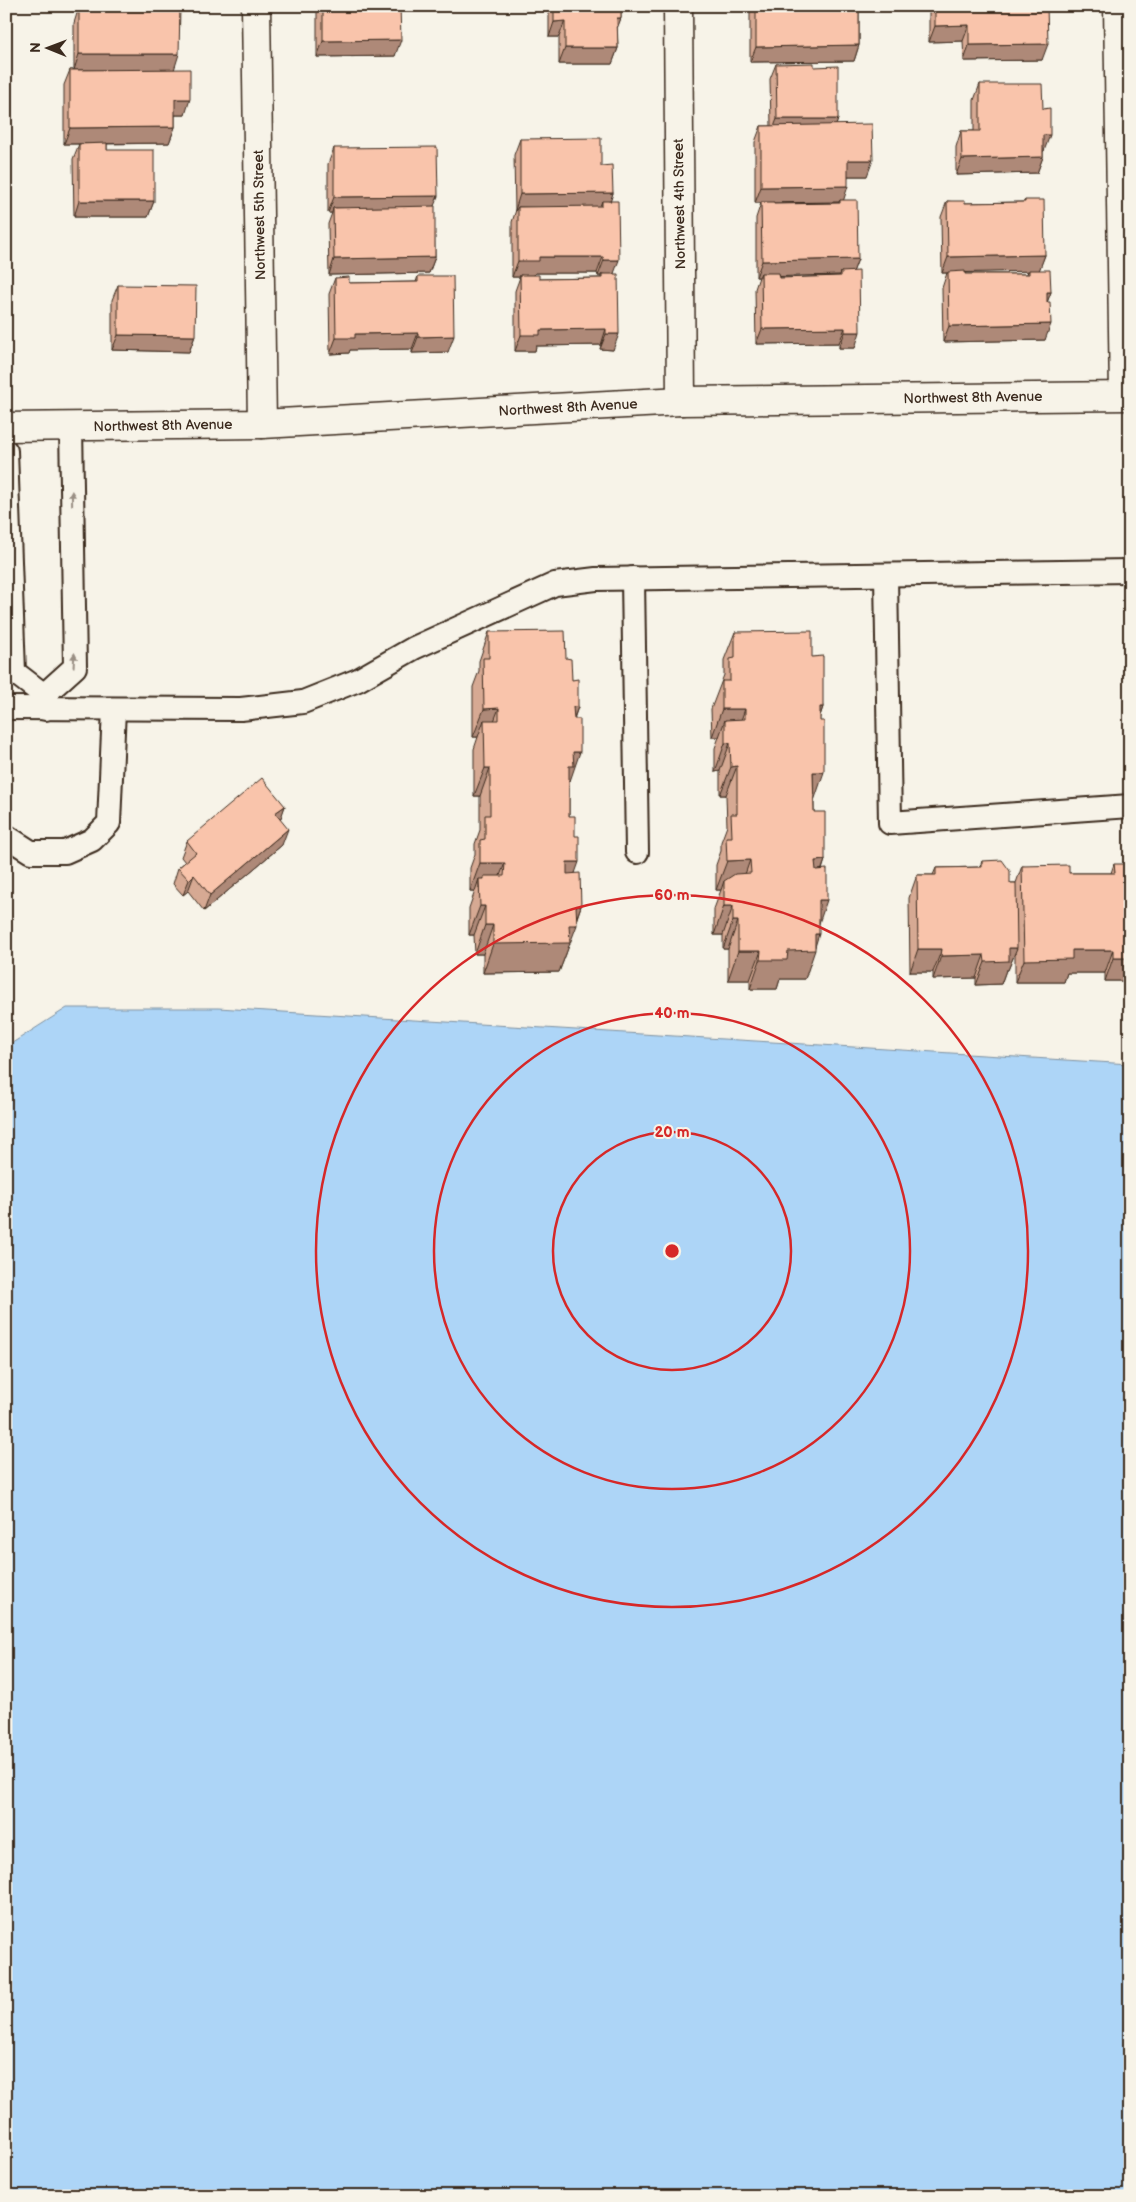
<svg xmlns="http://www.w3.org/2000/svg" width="1136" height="2202" font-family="'Balsamiq Sans',sans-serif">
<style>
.water{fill:#add5f7;stroke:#7f91a0}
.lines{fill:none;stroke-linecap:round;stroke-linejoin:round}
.lane-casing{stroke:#3b2a1e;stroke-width:26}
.street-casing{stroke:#3b2a1e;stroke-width:31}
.secondary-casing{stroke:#3b2a1e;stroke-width:31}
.lane{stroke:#f7f3e8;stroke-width:22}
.street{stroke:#f7f3e8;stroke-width:28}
.secondary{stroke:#f7f3e8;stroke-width:28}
.wall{fill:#d6a993;stroke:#3b2a1e;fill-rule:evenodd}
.shaded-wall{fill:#ae8978;stroke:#3b2a1e}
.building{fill:#f9c4ab;stroke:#3b2a1e}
.oneway{fill:#998e83}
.ring{fill:none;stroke:#d62828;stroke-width:2.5}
.labels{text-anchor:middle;stroke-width:4;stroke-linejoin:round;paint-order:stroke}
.street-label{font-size:14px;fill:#3b2a1e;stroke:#f7f3e8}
.centre{fill:#d62828;stroke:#f7f3e8;stroke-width:2.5}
.ring-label{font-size:15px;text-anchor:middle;font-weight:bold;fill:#d62828;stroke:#f7f3e8;stroke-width:4;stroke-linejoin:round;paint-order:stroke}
</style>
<rect width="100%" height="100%" fill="#f7f3e8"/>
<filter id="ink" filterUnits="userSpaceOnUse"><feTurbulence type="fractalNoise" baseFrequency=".02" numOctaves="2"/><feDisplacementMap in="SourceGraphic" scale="10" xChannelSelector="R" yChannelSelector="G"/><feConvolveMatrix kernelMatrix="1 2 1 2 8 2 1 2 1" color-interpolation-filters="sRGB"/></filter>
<g filter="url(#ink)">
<path class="water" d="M67 1008H218L1130 1064V2196H6V1047Z"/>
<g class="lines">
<defs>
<g id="lane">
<path d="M6 451 14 672 44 695"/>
<path d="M886 575 890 823 1130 806"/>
<path d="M633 578 637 852"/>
<path d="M6 708 241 709 303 702 358 680 414 648 555 584 596 579 1130 571"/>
<path d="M45 709 44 695 75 667 71 426"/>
<path d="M6 836 31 852H65L92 840 109 823 114 709"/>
</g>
<g id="street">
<path d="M256 6 262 424"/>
<path d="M678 6 681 401"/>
<path d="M1118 6 1124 395"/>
</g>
<path id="secondary" d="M6 427 262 424 681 401 1130 396"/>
</defs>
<use href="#lane" class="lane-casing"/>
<use href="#street" class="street-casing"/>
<use href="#secondary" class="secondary-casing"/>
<use href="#lane" class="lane"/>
<use href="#street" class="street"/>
<use href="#secondary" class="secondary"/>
</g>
<g class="wall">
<path d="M318 6H400L395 56 317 57V10Z"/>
<path d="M549 6H621V18L617 28 618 48 612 64H559V37H549Z"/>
<path d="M752 6H859V45L854 61 750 62V13Z"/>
<path d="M931 6H1047L1042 60 964 61 963 41 929 42V11Z"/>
<path d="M79 7 174 69 185 115H175V127L169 143 107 144V150L154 201 148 217H74L73 159 79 144H64V85L70 70H74V23Z"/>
<path d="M776 64 814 67 838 119 836 125 867 176H848L843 200 858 259 853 272 855 348H839V343L756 344 755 289 759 277H756V218L761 203H755V142L761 126H771L770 79ZM839 202V203L774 204V203ZM840 275 839 276 780 278V276Z"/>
<path d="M980 84 1043 109 1044 151H1043V157L1037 173 956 175V147L961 131H974V100Z"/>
<path d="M520 139 601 166 613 193 610 201 614 274 613 350 600 349 601 345 536 346 535 351H515V291L520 277H512V222L516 210H515L514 155ZM535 273H597L598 276H601V278L539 279 534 275Z"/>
<path d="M334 148 434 206 435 257 429 273 329 275 328 224 332 213H328V164Z"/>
<path d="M1025 200 1045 255 1039 270 1051 292 1047 302 1045 340 943 342 942 288 947 273H942L941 217 947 201 965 203 1024 202ZM1028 271 1027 274H965V272Z"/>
<path d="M418 276 448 352 412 353V349L350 350 349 353 330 354 329 294 335 278 349 283 416 282Z"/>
<path d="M118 285 195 336 189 352 112 350V300Z"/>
<path d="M489 632 566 658 572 680 578 707 574 719 570 781H569V816L575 874 581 906 577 918 566 954 559 972 483 973V954H475L474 935H469V908L475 891H470V868L475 854V844L480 830V796H474V749L478 737H473V687L479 671V661Z"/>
<path d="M735 632 812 657 823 707 820 716 814 801V812L825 860 822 870 819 923 815 946 805 979H780L777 989H750V980H728V949H723V935H714V909L721 890H716V865L721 851V842L727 826 726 795H720V771L715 772V748L719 737H712L711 709 724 675V660Z"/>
<path d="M285 806 280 819 282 845 204 911 188 891 183 895 173 884 178 868 185 862 181 857 187 841Z"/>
<path d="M982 861 1010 883H1016L1022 866 1069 873H1111L1114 864 1130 981H1105V973H1067L1064 982H1015V953L1008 970H1006L1001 984 976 985V978L933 979V972H910L909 898 917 875H933L936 868 980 867Z"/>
</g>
<g class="shaded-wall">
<path d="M617 18H621L615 34Z"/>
<path d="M565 21 559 37H549L554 22Z"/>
<path d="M969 25 963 41 929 42 935 26Z"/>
<path d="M401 40 395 56 317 57 323 41Z"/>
<path d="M1048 44 1042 60 964 61 969 45Z"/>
<path d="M859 45 854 61 750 62 756 47Z"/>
<path d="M565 48H618L612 64H559Z"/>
<path d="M79 54H179L174 70H74Z"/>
<path d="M175 99H190L185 115H169Z"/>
<path d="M777 119H838L833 135H771Z"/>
<path d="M175 127 169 143 64 144 70 128Z"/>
<path d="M1043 135H1050L1044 151H1037Z"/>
<path d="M1043 157 1037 173 956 175 962 159Z"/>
<path d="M848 160H873L867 176H842Z"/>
<path d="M848 186 843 202 840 200 839 202 755 203 761 187Z"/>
<path d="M613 193 608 209 602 206V201L599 209 518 207 516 210H515L520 194Z"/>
<path d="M438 196 432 211 333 208 332 213H328L334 197Z"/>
<path d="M79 201H154L148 217H74Z"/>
<path d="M1045 255 1039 271 942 273 948 257Z"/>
<path d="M435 257 429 273 329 275 334 259Z"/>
<path d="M539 257H603L597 273H535L533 277 520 275V277H512L518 261Z"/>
<path d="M858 259 852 275 841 272 840 275 761 277V273L759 277H756L762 261Z"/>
<path d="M604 260H619L613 276 602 274 601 276H598Z"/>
<path d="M1047 292H1051L1045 308Z"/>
<path d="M1051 324 1045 340 943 342 949 326Z"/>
<path d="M845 328 839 343 756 344 762 329Z"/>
<path d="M606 329 601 345 536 346 535 351H515L521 335 540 330Z"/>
<path d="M845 332H860L855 348H839Z"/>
<path d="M418 333 412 349 350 350 349 353 330 354 336 338 355 334Z"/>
<path d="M606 334H619L613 350 600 349Z"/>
<path d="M118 335 195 336 189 352 112 350Z"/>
<path d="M454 336 448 352 412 353 418 337Z"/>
<path d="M573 707H578L567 736Z"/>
<path d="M820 707H823L813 736Z"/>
<path d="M499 708 488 737 484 720 478 737H473L484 709Z"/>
<path d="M722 709H745L735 737 725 720 719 737H712Z"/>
<path d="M725 743H730L720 771 715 772Z"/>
<path d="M573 752H580L570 781H568L558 795Z"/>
<path d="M737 766 726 795H720L731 767Z"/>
<path d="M485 768H490L480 796H474Z"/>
<path d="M813 772H824L814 801Z"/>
<path d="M285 806 280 821 275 813Z"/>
<path d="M288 829 282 845 204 911 210 895Z"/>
<path d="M750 860 740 889 724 881 721 890H716L727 861Z"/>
<path d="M825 860 815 889V861Z"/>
<path d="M567 862H579L569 890 557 891Z"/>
<path d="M480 863H505L494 891 484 879V876L479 889V879L475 891H470Z"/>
<path d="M194 875 188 891 183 895 189 880Z"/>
<path d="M819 900H827L817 929Z"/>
<path d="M480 906H485L474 935H469Z"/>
<path d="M576 906H581L574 925H577L559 972 483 973 493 944Z"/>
<path d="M724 906H733L723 935H714Z"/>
<path d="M733 921H738L728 949H723Z"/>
<path d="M485 925H493L483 954H475Z"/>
<path d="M815 934H819L814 950H815L805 979H780L777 989H750L760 960 788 951Z"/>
<path d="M1009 948H1017L1008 970H1006L1001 984 976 985 985 962Z"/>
<path d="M918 949H942L933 972H910Z"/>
<path d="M1072 950H1113L1105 973H1067L1064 982H1015L1024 960Z"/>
<path d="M738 951H761L750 980H728Z"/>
<path d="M984 955 976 978 933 979 941 956Z"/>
<path d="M1113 958H1130V981H1105Z"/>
</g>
<g class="building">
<path d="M323 6H400L401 40 323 41Z"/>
<path d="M554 6H621V18H617L618 48H565V21L554 22Z"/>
<path d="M756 6H859V45L756 47Z"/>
<path d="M935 6H1047L1048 44 969 45V25L935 26Z"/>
<path d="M79 7H180L179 54H79Z"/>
<path d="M814 63V67L838 66V119H777L776 64Z"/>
<path d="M190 69V99H175V127L70 128V70Z"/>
<path d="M980 84H1042L1043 109 1050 108V135H1043V157L962 159 961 131H980Z"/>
<path d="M872 124 873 160H848V186L761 187V126Z"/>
<path d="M601 138V166L612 165 613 193 520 194V139Z"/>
<path d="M107 143V150H154V201H79V144Z"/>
<path d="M437 147 438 196 334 197V148Z"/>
<path d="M840 200H857L858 259 762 261 761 202H774V204L840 203Z"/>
<path d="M1025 200H1044L1045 255 948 257 947 201H965V203L1025 202Z"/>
<path d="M602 201H618L619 260H604L603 257H539V261H518V207L602 206Z"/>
<path d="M435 206V257L334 259 333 208Z"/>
<path d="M1029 270H1050L1051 292H1047V302H1050L1051 324 949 326 948 272 965 271V274H1029Z"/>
<path d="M859 271 860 332H845V328L762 329 761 273H779L780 278 841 276V272Z"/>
<path d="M602 274H618L619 334H606V329L540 330V335H521L520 275H539V279L602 278Z"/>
<path d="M418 276H453L454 336 418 337V333L355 334V338H336L335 278 349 277V283L418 282Z"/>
<path d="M118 285 196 286 195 336 118 335Z"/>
<path d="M565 631 566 658 571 659 572 680 578 679V707H573L574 719H580V752H573L574 766H569V816H575V836H579V862H567V874L580 873 581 906H576L577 925H569L570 943 493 944V925H485V906H480L479 879H484V876H504L505 863H480V840L485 839V815H490V768H485L484 720H499V708L484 709 483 658H489V632Z"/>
<path d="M812 631V657L823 656V707H820V721H824V772H813L814 812H825V860L815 861 816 870 827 869V900H819V934H815V950L788 951 787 960H760L761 951H738V921H733V906H724V881L735 874 751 873 750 860 727 861 726 837H732L731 814H737V766L731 767 730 743H725V720L745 719V709H722V681H730V659L735 658V632Z"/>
<path d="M262 778 285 806 275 813 288 829 210 895 194 875 189 880 178 868 196 853 187 841Z"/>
<path d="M1002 860 1010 871V883H1016L1017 948H1009V961L985 962 984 955 941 956 942 949H918L917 875H936V868L982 867V861Z"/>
<path d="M1114 864H1130V958H1113V950H1072V959L1024 960 1022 866 1069 865V873H1115Z"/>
</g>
<defs><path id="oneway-solid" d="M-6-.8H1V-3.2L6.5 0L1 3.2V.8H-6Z" transform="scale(1.25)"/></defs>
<g class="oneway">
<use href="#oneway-solid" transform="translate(72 498) rotate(-91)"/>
<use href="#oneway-solid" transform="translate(74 660) rotate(-86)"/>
</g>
</g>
<g class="ring">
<circle cx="672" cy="1251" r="119"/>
<circle cx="672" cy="1251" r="238"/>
<circle cx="672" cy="1251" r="356"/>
</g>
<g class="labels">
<g class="street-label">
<text transform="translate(679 204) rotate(-91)" y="5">Northwest 4th Street</text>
<text transform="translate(259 215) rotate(-91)" y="5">Northwest 5th Street</text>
<text transform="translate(973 397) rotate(-1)" y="5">Northwest 8th Avenue</text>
<text transform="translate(568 407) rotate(-3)" y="5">Northwest 8th Avenue</text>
<text transform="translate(163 425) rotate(-1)" y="5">Northwest 8th Avenue</text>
</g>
</g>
<circle cx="672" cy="1251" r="8" class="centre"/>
<g class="ring-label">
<text x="672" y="900">60 m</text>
<text x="672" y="1018">40 m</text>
<text x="672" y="1137">20 m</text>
</g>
<rect width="1136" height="2202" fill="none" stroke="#f7f3e8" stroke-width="25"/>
<rect x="12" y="12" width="1111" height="2177" fill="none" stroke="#3b2a1e" stroke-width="2" filter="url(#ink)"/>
<g transform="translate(48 48) rotate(271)" stroke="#f7f3e8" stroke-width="4" paint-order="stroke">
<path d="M0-4L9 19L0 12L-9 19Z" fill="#3b2a1e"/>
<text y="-8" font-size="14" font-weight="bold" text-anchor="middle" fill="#3b2a1e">N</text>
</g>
</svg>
